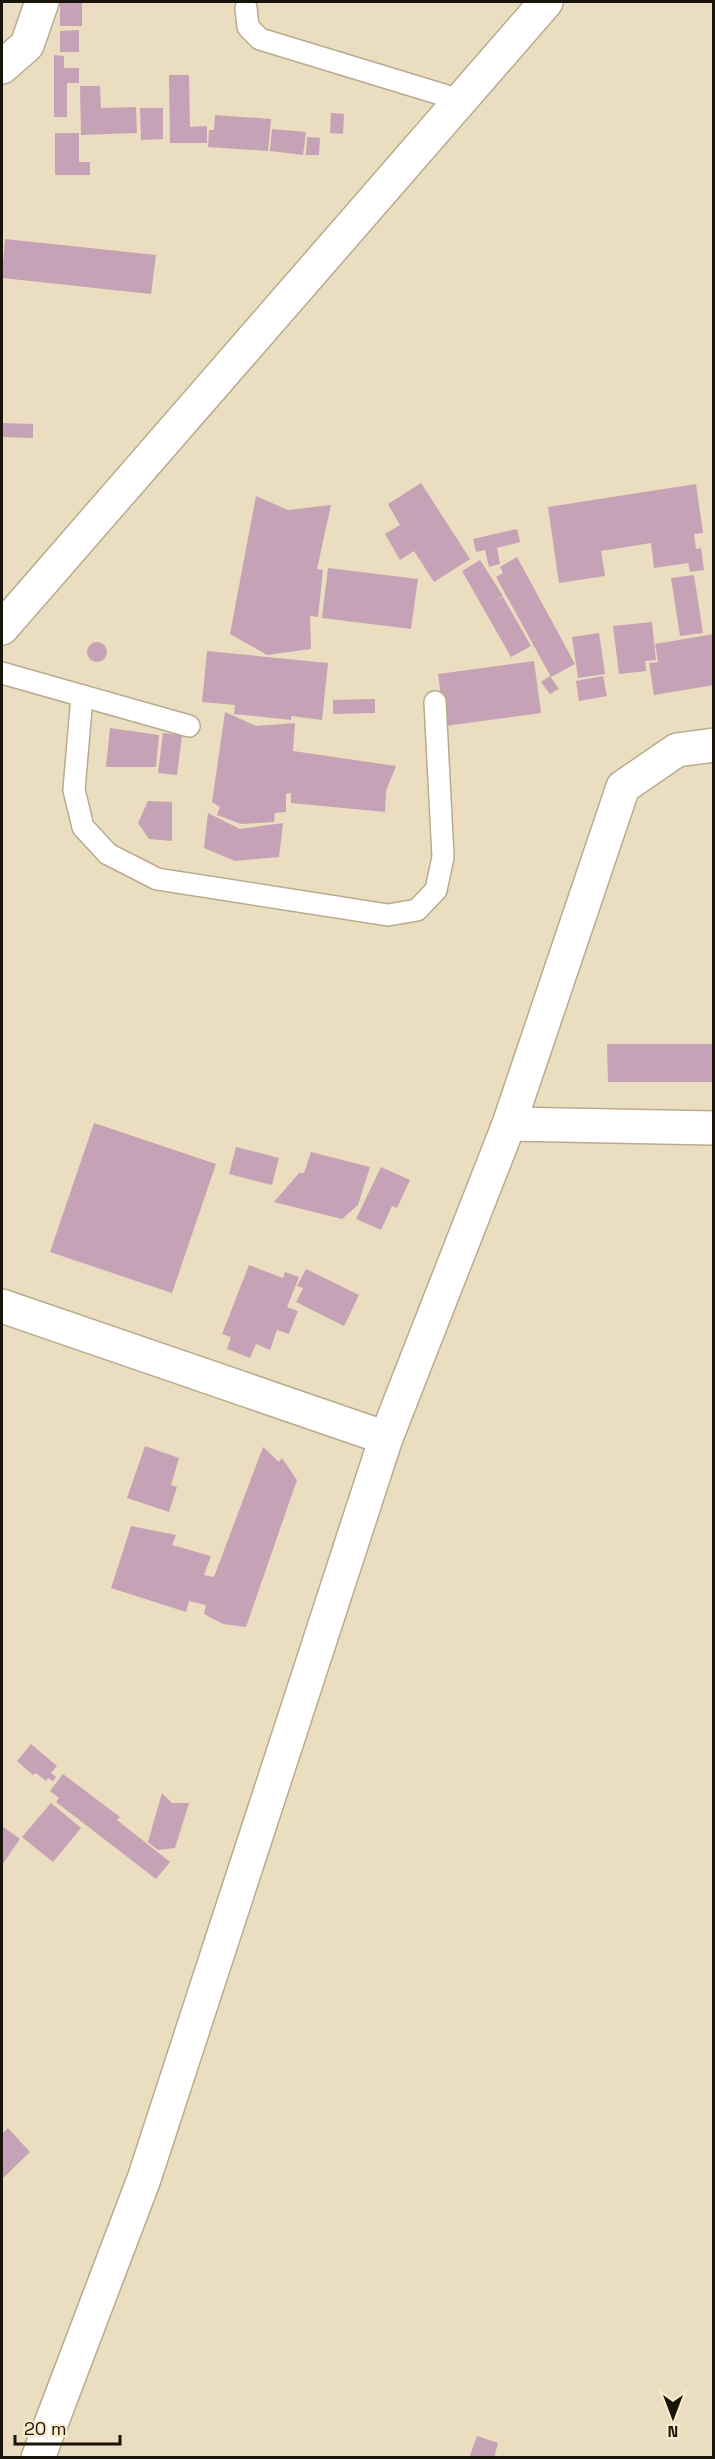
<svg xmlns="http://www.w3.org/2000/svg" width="715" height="2459" font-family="'Space Grotesk',sans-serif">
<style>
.building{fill:#c6a2b6}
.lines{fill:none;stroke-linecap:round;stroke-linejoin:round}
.service-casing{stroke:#b9ab8e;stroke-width:24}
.minor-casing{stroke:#b9ab8e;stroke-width:36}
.tertiary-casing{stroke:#b9ab8e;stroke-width:36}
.service{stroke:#fff;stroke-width:21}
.minor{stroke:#fff;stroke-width:33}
.tertiary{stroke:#fff;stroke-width:33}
</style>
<rect width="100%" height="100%" fill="#ebddbf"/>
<g class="building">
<rect x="60" y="2" width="22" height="24"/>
<path d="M79 30V52H60V31Z"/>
<path d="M54 55 64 56V68H79V83H67V117H54Z"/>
<path d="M169 75H189L190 127 207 126V143H170Z"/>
<path d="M80 86H100L101 108 136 107 137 133 81 135Z"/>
<path d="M140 108H163V139L141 140Z"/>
<path d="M331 113 344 114 343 134 330 133Z"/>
<path d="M215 115 271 119 268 151 208 147 209 130H214Z"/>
<path d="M272 129 306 132 303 155 270 151Z"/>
<path d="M55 133H79V162H90V175H55Z"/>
<path d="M307 137 320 138 319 155H306Z"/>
<path d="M5 239 156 255 151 294 2 278Z"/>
<path d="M2 423 33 424V438L2 437Z"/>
<path d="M421 483 470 559 434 582 414 551 400 560 385 534 400 525 388 504Z"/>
<path d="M696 484 703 533 694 534 696 549 701 548 704 570 690 572 688 563 654 568 651 543 601 551 605 576 559 583 548 507Z"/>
<path d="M256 496 288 510 331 505 317 569 323 570 318 617 310 616 311 649 267 655 230 634Z"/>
<path d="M517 529 520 542 497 548 500 564 489 567 485 550 476 552 473 539Z"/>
<path d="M517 557 575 664 551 677 496 577 503 573 500 567Z"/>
<path d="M480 560 503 596 494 601 503 597 531 646 511 657 462 571Z"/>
<path d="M328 568 418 579 411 629 322 618Z"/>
<path d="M694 575 703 633 680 636 671 578Z"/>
<path d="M652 622 656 660 645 661 646 671 619 674 613 626Z"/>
<path d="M599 633 605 674 578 678 572 637Z"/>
<path d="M714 634V685L654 695 649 663 658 662 655 644Z"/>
<circle cx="97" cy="652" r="10"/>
<path d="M207 651 328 663 322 720 291 716V720L234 714 235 705 202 702Z"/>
<path d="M534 661 541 713 445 726 438 674Z"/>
<path d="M550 676 559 689 550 694 541 682Z"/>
<path d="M603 676 607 696 579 701 576 681Z"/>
<path d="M375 699V713L333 714V700Z"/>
<path d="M225 712 256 726 295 723 293 751 396 766 386 791 385 812 291 803V793L286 794V812L275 813 274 822 241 824 217 815 220 807 212 802Z"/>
<path d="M110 728 159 735 156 767H106Z"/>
<path d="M163 733 182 735 177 775 158 773Z"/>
<path d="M148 801 172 802V841L149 839 138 823Z"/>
<path d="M208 813 240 829 283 823 279 857 235 861 204 848Z"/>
<path d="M607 1044H714V1082H608Z"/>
<path d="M94 1123 216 1164 172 1293 50 1252Z"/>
<path d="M236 1147 279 1158 272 1185 229 1174Z"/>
<path d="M311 1152 370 1167 358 1205 342 1219 274 1202 299 1173H304Z"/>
<path d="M381 1167 410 1180 397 1208 392 1206 381 1230 356 1219Z"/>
<path d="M249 1265 283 1278 285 1272 299 1277 287 1307 298 1311 289 1334 277 1330 270 1350 256 1344 250 1358 227 1349 231 1337 222 1334Z"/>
<path d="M306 1269 359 1295 344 1326 296 1302 303 1288 297 1286Z"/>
<path d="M145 1446 179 1458 171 1485 177 1487 169 1512 127 1498Z"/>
<path d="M263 1447 279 1462 282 1458 297 1480 246 1627 223 1624 204 1614 206 1605 189 1601 186 1612 111 1588 131 1526 176 1535 172 1545 211 1556 204 1575 214 1577Z"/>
<path d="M31 1744 57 1766 51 1773 56 1777 53 1781 48 1778 46 1781 36 1773 33 1775 17 1761Z"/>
<path d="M63 1774 120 1817 117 1820 170 1862 156 1879 56 1802 59 1798 50 1791Z"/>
<path d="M162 1793 172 1803H189L175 1848 158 1850 148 1842Z"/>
<path d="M51 1803 81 1828 53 1862 22 1837Z"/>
<path d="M2 1826 20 1839 2 1865Z"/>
<path d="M8 2128 30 2152 2 2179V2134Z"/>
<path d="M477 2436 498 2443 494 2458H469Z"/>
</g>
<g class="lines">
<defs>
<g id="service">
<path d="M246 8 248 27 260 39 460 100"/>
<path d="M2 673 189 726"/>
<path d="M82 696 74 790 83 827 108 854 157 879 388 915 417 910 436 890 443 857 435 702"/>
</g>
<g id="minor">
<path d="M2 67 27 45 42 2"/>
<path d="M509 1124 714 1128"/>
<path d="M2 1306 386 1438"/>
<path d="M38 2458 144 2179 386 1438 509 1124 623 787 677 750 714 745"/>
</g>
<path id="tertiary" d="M2 628 546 2"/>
</defs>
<use href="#service" class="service-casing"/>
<use href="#minor" class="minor-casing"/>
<use href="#tertiary" class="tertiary-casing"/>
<use href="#service" class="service"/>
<use href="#minor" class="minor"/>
<use href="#tertiary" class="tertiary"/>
</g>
<rect width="715" height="2459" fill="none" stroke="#19140a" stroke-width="6"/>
<g transform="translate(673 2417) rotate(180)" stroke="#f9eacc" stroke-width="4.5" paint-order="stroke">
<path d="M0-4.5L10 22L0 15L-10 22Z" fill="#19140a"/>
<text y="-9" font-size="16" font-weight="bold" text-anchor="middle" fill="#19140a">N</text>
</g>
<path d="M15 2435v9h105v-9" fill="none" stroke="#19140a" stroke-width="3"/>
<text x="24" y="2435" font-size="18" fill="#19140a" stroke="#f9eacc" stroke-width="4.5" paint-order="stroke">20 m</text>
</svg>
